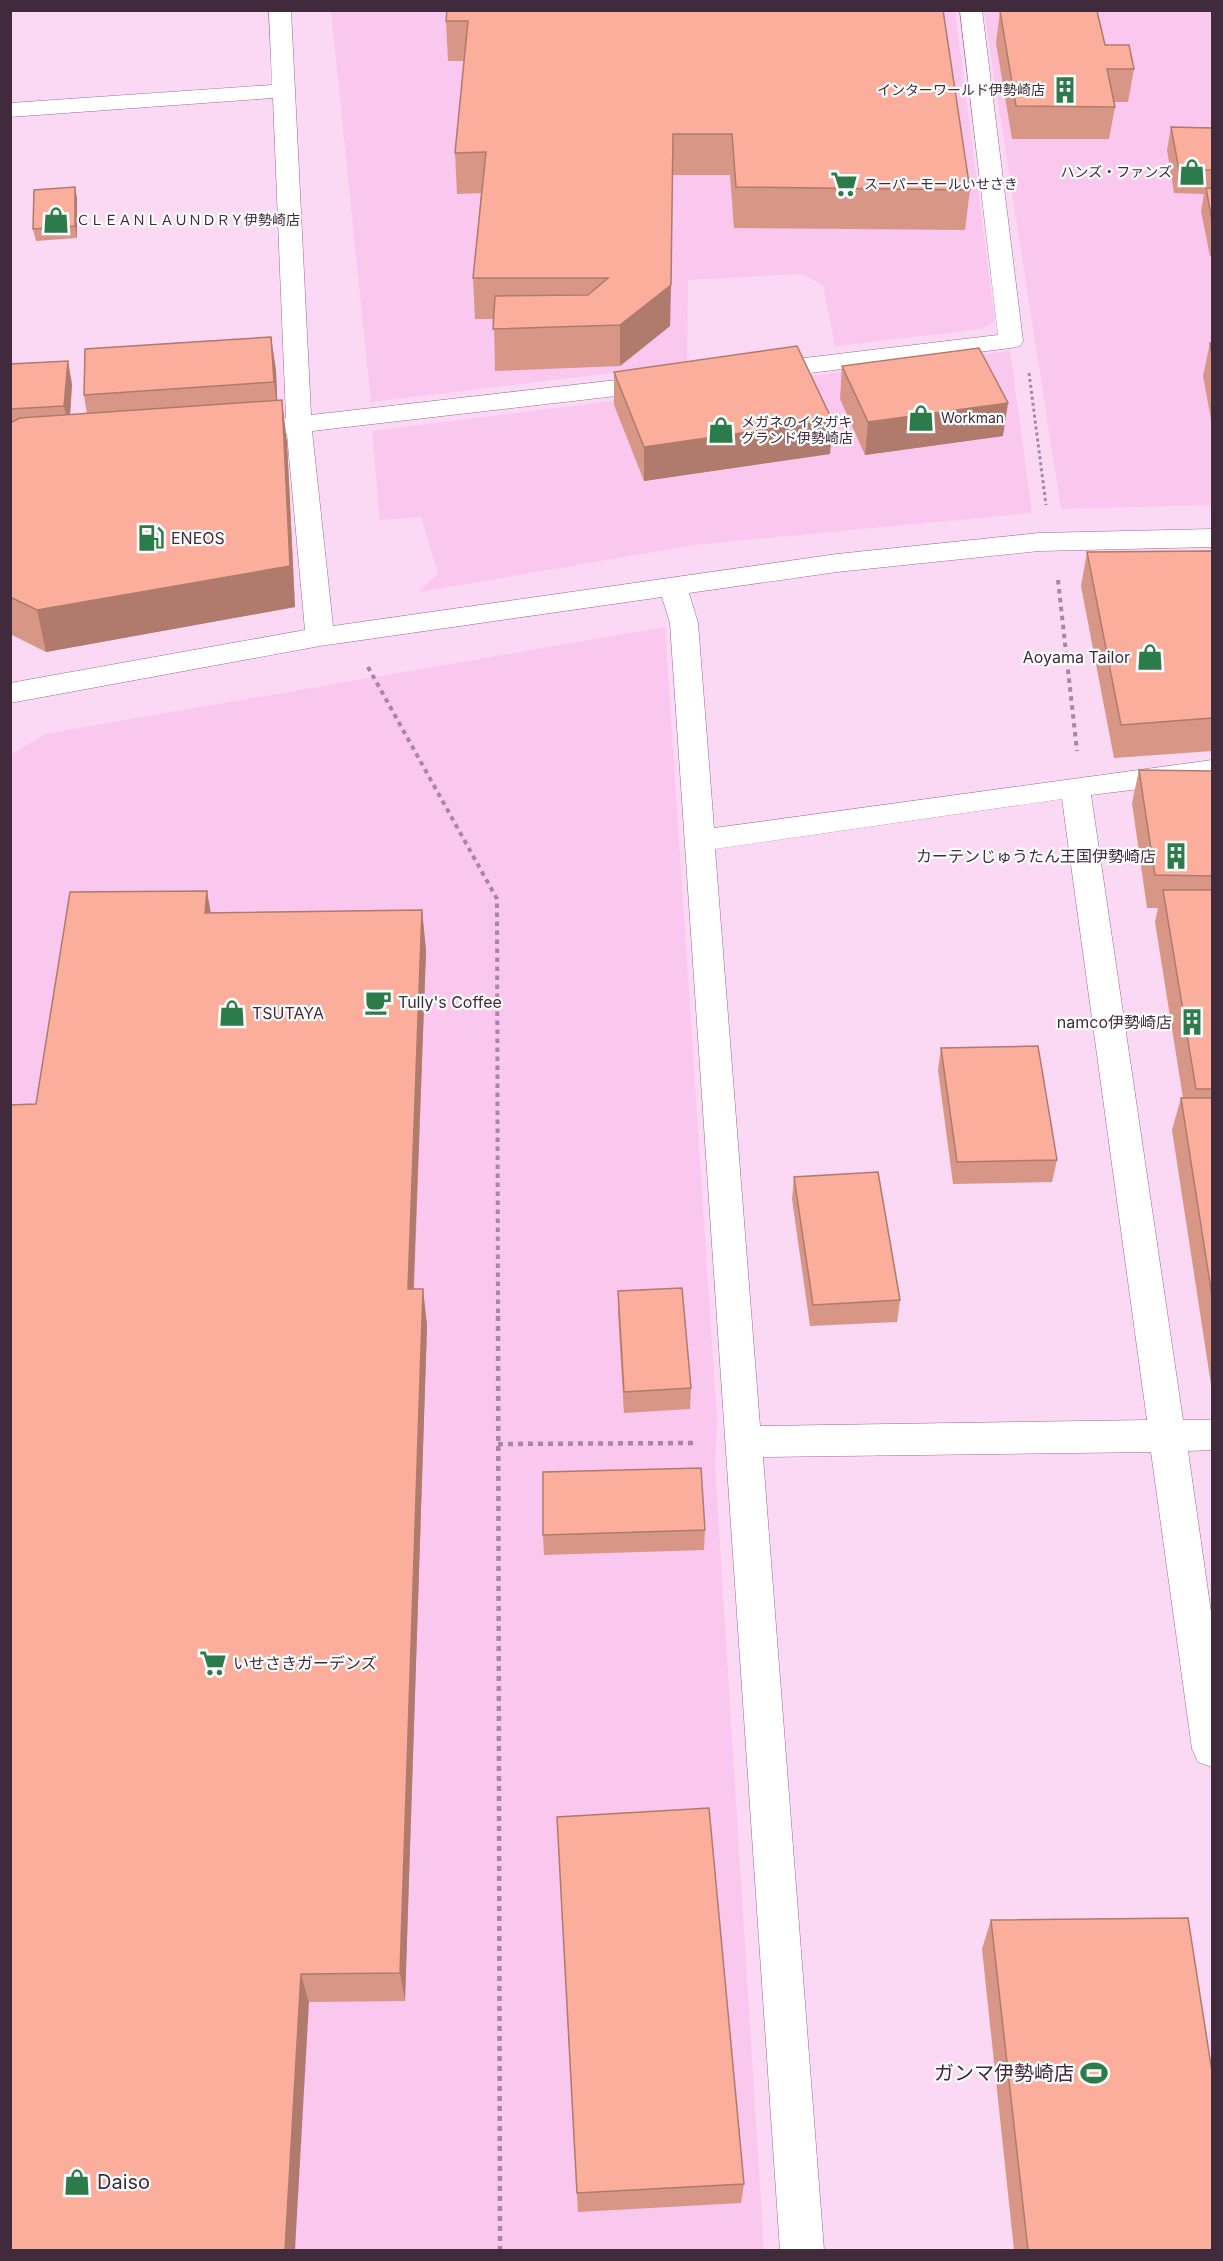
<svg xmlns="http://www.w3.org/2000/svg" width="1223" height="2261" font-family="Inter,'Noto Sans JP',sans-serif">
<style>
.built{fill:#fac7ef}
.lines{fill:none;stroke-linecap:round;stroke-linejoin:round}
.minor-casing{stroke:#9d6993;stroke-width:1}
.path-far2{stroke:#a689a0;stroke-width:3;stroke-dasharray:3 3;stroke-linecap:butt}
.path-far1{stroke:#a689a0;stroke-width:4;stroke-dasharray:4.5 4.5;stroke-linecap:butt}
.path{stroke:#a689a0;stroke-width:4.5;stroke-dasharray:5 5;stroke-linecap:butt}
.minor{fill:#fff;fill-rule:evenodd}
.wall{fill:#d89686}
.shaded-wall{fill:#b07a6d}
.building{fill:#fbae9c;stroke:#b07a6d;stroke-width:1.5}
.labels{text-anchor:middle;stroke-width:4.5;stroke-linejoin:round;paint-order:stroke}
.far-poi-label{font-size:14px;fill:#402a3c;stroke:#fff;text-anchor:start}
.poi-label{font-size:16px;fill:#402a3c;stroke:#fff;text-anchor:start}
.near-poi-label{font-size:20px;fill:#402a3c;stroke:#fff;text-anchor:end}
</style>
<rect width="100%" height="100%" fill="#fbd8f3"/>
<g class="built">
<path d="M331 11H955L995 321 982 329 835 346 823 285 802 274 688 280 687 364 371 402Z"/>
<path d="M984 11H1212V505L1061 509Z"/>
<path d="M1010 351 1032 513 694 545 419 592 438 573 421 517 380 520 372 431Z"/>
<path d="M665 627 717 1420 715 1465 764 2250H11V755L45 734Z"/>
</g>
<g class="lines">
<defs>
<g id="minor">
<path d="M269 10H291L311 415 660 375 669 378 673 383 669 388 660 391 312 431 333 626 837 554 1039 533 1212 529V547L1039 551 837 572 689 593 698 623 714 828 1212 760V780L1091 795 1183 1420H1212V1450L1188 1451 1212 1619V1767L1198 1762 1192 1749 1151 1452 763 1457 824 2250H780L670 623 662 597 320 646 10 703V683L305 630 287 434 240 439 231 437 227 431 231 425 286 418 273 98 10 117V103L272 85ZM1062 799 1147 1420 760 1426 715 849Z"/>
<path d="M960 10H982L1023 341 1020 346 1011 348 762 379 753 376 749 371 753 366 762 363 998 335Z"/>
</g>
</defs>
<use href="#minor" class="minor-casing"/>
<path class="path-far2" d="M1029 373 1046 505"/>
<g class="path-far1">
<path d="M1058 580 1077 751"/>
<path d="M368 667 497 899 498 1318"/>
</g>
<g class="path">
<path d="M498 1316 500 2250"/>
<path d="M498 1444 697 1443"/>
</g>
<use href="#minor" class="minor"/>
</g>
<g class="wall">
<path d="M447 10 970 190 965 230 734 228 730 175H672L670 326 620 366 495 371 494 319H475L473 278 481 193 457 194 455 153 464 61H448L446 21Z"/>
<path d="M1000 11 1105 45 1134 69 1128 102H1114L1115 107 1109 139H1012L996 43Z"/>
<path d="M1171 127 1212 128V256H1210L1201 211 1204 194 1174 193 1167 150Z"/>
<path d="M75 187 77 199V238L36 241 33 229Z"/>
<path d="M271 337 276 371 277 400 287 442 295 607 46 652 10 634V364L72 384 70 415 87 414 84 395Z"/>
<path d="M1210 343H1212V425L1203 376Z"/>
<path d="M842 366 1003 436 865 455 840 399Z"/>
<path d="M614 372 832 420 830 454 644 481 614 405Z"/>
<path d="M1212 551V751L1114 758 1081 586 1087 552Z"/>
<path d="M1139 770 1212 771V1391L1172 1130 1181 1098H1183L1155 922 1158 908H1147L1132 803Z"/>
<path d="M207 891 210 913 422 910 426 951 414 1289H423L427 1326 405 2001 309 2002 36 1104Z"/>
<path d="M941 1048 1057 1160 1052 1182 953 1184 938 1070Z"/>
<path d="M794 1177 900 1300 897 1322 810 1326 792 1199Z"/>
<path d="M618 1291 691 1388 690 1409 624 1413 618 1313Z"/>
<path d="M705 1530 704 1550 544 1555 543 1535Z"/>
<path d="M557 1817 744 2184 741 2203 578 2212Z"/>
<path d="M991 1920 1212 2250H1014L982 1949Z"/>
</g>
<g class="shaded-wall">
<path d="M75 187 77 199V238L75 226Z"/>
<path d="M671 285 670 326 620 366V325Z"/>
<path d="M271 337 276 371 278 416 274 382Z"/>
<path d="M68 361 72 384 69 429 64 406Z"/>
<path d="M282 400 287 442 295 607 46 652 37 610Z"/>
<path d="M1008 403 1003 436 865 455 868 422Z"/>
<path d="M832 420 830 454 644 481V447Z"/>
<path d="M207 891 214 932 205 913Z"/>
<path d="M422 910 426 951 412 1326 408 1289Z"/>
<path d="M423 1289 427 1326 405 2001 400 1973Z"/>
<path d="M301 1974 309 2002 295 2250H285Z"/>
</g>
<g class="building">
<path d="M447 10H943L970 190 736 187 732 134H673L671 285 620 325 493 329 495 296 588 295 608 278H473L486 152 455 153 468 21H446Z"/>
<path d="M1000 11H1097L1105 45H1129L1134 69H1107L1115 107 1016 106Z"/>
<path d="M1171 127 1212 128V170H1179Z"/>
<path d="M75 187V226L33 229 34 190Z"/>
<path d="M1206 188H1212V221Z"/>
<path d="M271 337 274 382 84 395 85 349Z"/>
<path d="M1210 343H1212V355Z"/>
<path d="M797 346 832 420 644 447 614 372Z"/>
<path d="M979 348 1008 403 868 422 842 366Z"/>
<path d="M68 361 64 406 10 409V364Z"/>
<path d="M282 400 290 566 37 610 10 597V423L20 418Z"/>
<path d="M1212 551V718L1121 725 1087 552Z"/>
<path d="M1139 770 1212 771V876L1155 875Z"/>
<path d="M1163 890H1212V1089H1196Z"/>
<path d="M207 891 205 913 422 910 408 1289H423L400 1973 301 1974 285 2250H10V1105L36 1104 70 892Z"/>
<path d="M1038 1046 1057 1160 957 1162 941 1048Z"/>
<path d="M1181 1098H1212V1296Z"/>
<path d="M878 1172 900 1300 813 1305 794 1177Z"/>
<path d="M682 1288 691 1388 624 1392 618 1291Z"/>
<path d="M701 1468 705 1530 543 1535V1472Z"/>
<path d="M709 1808 744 2184 577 2193 557 1817Z"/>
<path d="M1188 1918 1212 2072V2250H1028L991 1920Z"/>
</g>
<defs>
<symbol id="building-bare" viewBox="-9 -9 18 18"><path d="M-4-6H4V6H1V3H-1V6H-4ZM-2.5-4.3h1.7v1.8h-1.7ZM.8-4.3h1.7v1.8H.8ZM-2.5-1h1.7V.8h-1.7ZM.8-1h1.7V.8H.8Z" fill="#2b7b4b" stroke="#fff" stroke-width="2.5" paint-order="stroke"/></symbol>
<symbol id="shop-bare" viewBox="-9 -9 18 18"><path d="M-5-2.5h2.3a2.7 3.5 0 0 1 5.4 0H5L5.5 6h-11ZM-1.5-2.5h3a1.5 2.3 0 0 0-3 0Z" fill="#2b7b4b" stroke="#fff" stroke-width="2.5" paint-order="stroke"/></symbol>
<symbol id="supermarket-bare" viewBox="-9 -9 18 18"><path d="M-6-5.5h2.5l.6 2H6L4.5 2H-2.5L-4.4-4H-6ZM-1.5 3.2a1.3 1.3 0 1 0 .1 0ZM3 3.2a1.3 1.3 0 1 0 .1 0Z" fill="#2b7b4b" stroke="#fff" stroke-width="2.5" paint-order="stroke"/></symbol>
<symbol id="fuel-bare" viewBox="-9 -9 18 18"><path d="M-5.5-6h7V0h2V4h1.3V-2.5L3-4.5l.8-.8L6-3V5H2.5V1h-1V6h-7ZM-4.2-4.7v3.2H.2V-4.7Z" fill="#2b7b4b" stroke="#fff" stroke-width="2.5" paint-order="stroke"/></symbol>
<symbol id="cafe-bare" viewBox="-9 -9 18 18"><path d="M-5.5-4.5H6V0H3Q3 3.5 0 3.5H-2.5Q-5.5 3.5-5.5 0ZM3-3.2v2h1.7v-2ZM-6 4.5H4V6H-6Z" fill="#2b7b4b" stroke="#fff" stroke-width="2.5" paint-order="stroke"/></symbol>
<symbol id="stadium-bare" viewBox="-9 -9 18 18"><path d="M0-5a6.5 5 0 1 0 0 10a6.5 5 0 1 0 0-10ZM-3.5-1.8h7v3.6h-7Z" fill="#2b7b4b" stroke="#fff" stroke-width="2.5" paint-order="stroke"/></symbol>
</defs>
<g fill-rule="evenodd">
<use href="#building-bare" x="1046" y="71" width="38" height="38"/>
<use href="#shop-bare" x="1173" y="153" width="38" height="38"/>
<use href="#supermarket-bare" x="825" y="165" width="38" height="38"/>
<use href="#shop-bare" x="37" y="201" width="38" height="38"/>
<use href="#shop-bare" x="902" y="399" width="38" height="38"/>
<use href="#shop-bare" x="702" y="411" width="38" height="38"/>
<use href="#fuel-bare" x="132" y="519" width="38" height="38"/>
<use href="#shop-bare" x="1131" y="638" width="38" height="38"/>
<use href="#building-bare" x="1157" y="837" width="38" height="38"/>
<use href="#cafe-bare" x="359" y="983" width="38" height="38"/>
<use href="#shop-bare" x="213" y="994" width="38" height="38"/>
<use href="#building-bare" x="1173" y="1003" width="38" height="38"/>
<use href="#supermarket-bare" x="194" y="1644" width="38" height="38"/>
<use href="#stadium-bare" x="1075" y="2054" width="38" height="38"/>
<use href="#shop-bare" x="58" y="2163" width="38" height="38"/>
</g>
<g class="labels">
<g class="far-poi-label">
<text x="1045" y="95" text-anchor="end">インターワールド伊勢崎店</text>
<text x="1172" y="177" text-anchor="end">ハンズ・ファンズ</text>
<text x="864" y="189">スーパーモールいせさき</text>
<text x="76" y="225">ＣＬＥＡＮＬＡＵＮＤＲＹ伊勢崎店</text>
<text x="941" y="423">Workman</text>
<text x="741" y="427">メガネのイタガキ<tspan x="741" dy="16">グランド伊勢崎店</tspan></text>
</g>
<g class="poi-label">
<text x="171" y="544">ENEOS</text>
<text x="1130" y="663" text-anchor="end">Aoyama Tailor</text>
<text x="1156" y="862" text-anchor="end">カーテンじゅうたん王国伊勢崎店</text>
<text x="398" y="1008">Tully's Coffee</text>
<text x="252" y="1019">TSUTAYA</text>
<text x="1172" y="1028" text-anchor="end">namco伊勢崎店</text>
<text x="233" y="1669">いせさきガーデンズ</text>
</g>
<g class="near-poi-label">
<text x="1074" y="2080">ガンマ伊勢崎店</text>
<text x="97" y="2189" text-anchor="start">Daiso</text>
</g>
</g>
<rect width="1223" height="2261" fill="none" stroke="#402a3c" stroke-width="24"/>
</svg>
